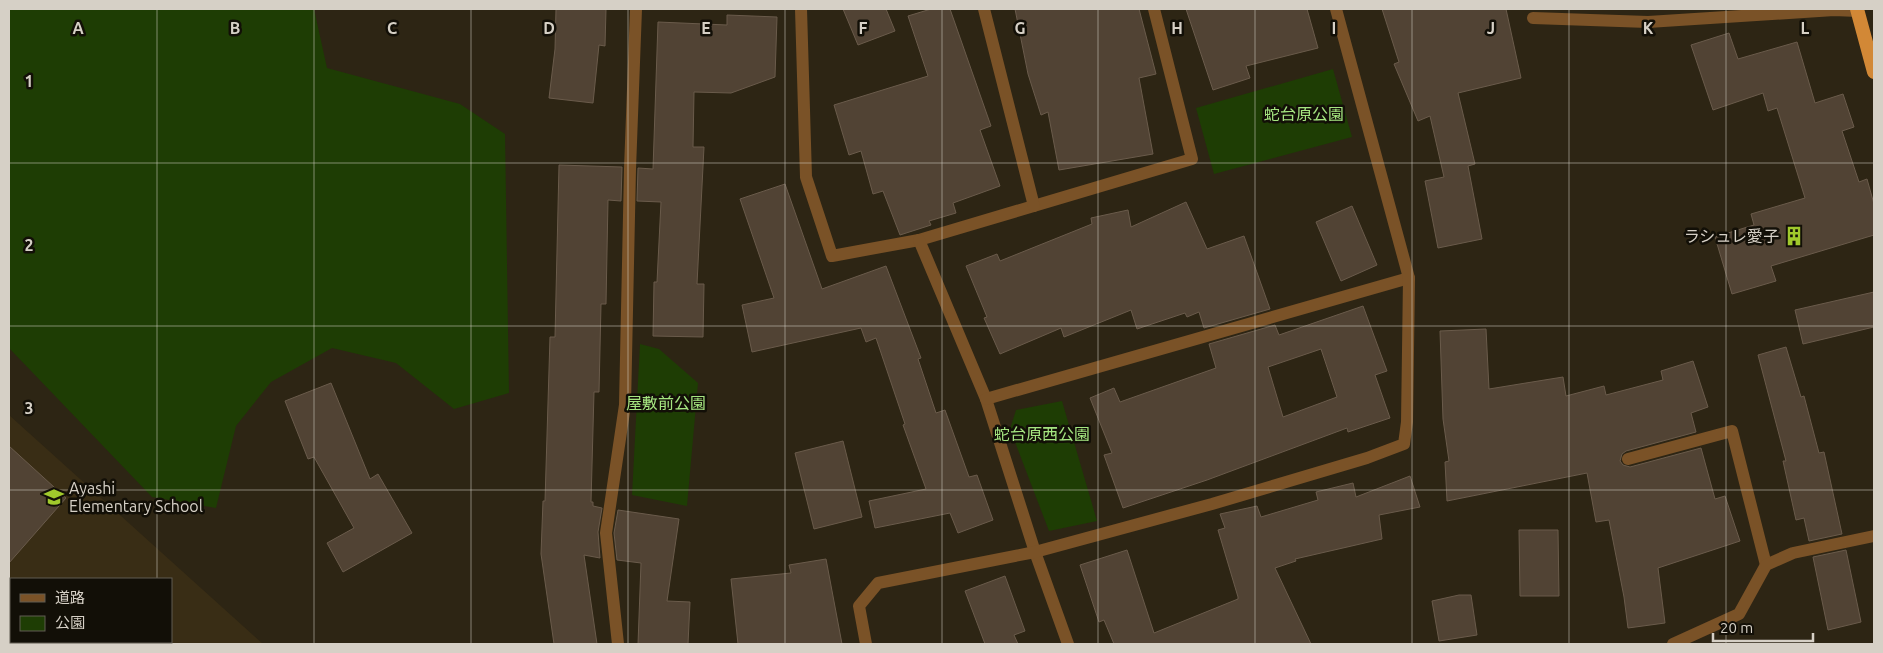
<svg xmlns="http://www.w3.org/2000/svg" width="1883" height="653" font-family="Ubuntu,'Noto Sans JP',sans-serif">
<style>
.built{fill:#392d15;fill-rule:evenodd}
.green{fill:#1e3d04}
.building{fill:#514334;stroke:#6a5b4b;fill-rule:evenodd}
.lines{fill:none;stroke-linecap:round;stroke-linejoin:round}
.minor{stroke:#7a5227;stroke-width:12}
.trunk{stroke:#d28836;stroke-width:14}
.grid{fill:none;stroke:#d6d0c6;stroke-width:1;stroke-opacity:0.55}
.labels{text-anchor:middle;stroke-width:5;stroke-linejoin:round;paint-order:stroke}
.park-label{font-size:16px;fill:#a5e580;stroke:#120f07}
.poi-label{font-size:16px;fill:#d6d0c6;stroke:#120f07;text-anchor:end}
.grid-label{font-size:16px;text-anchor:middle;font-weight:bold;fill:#d6d0c6;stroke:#120f07;stroke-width:5;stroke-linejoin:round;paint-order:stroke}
</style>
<rect width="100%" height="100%" fill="#2d2514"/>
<path class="built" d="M9 415 263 644H9ZM11 579H171V642H11Z"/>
<g class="green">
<path d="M9 9H314L327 68 460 104 505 134 509 393 454 409 396 363 332 348 271 382 236 426 216 508 152 497 9 348Z"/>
<path d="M1333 69 1352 137 1214 174 1196 108Z"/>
<path d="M640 344 659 349 698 383 687 506 632 495Z"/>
<path d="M1062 401 1097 521 1049 531 1010 429 1016 410Z"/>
</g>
<g class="building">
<path d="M556 9H606L605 46 599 45 593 103 549 98 555 49Z"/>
<path d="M843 9H886L895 31 858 45Z"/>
<path d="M931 9H950L991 126 980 130 1000 186 953 203 956 213 929 221 931 225 900 235 883 191 873 194 861 151 849 155 834 105 928 76 908 16Z"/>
<path d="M1015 9H1139L1156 74 1139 78 1153 154 1059 170 1048 112 1041 115 1028 74Z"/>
<path d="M1186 9H1307L1318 48 1246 66 1250 78 1213 90Z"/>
<path d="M1382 9H1506L1521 78 1458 93 1475 164 1468 166 1482 239 1438 248 1425 181 1444 177 1430 116 1418 121 1394 64 1399 62Z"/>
<path d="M727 15 777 17 775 77 731 93 694 92 693 147H704L697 284H704L703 337 653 336 654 282H657L661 202 637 201 638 168 653 169 658 22 727 25Z"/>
<path d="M1729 33 1738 59 1797 42 1815 103 1843 94 1854 127 1842 131 1859 182 1867 179 1874 204V235L1771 266 1776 281 1732 294 1715 237 1754 225 1751 214 1805 198 1777 108 1768 111 1763 93 1713 110 1691 45Z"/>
<path d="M559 165 622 167 621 201 608 200 606 304H601L599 392H594L591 502H593V506L602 508 598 532 600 558 584 555 597 644H554L541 554 543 501H545L550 337H555Z"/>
<path d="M785 184 822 289 886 266 921 358 918 359 936 413 945 410 969 477 977 475 993 520 958 533 950 513 875 528 869 501 926 489 903 425 905 424 876 338 866 342 861 328 752 352 742 305 774 298 740 199Z"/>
<path d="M1186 202 1207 249 1244 236 1270 309 1204 328 1199 312 1187 317 1185 313 1137 329 1131 310 1064 337 1061 328 1000 354 984 318 987 317 966 266 997 254 1000 261 1092 224 1091 218 1128 210 1131 227Z"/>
<path d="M1352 206 1377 265 1341 281 1316 222Z"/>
<path d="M1874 292V327L1803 344 1795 310Z"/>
<path d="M1363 306 1387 371 1375 375 1390 418 1348 432 1347 428 1207 480 1123 508 1104 455 1112 453 1090 398 1114 388 1120 402 1216 368 1209 344 1275 325 1279 335ZM1321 349 1337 397 1283 417 1268 367Z"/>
<path d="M1486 329 1489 389 1563 377 1566 396 1604 386 1606 395 1663 380 1661 371 1693 361 1708 407 1691 413 1696 432 1626 451 1622 454 1620 461 1623 465 1630 467 1701 448 1715 499 1725 496 1740 541 1658 568 1665 623 1628 628 1624 597 1609 520 1596 522 1587 473 1447 501 1445 462 1449 461 1443 419 1440 331Z"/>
<path d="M1786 347 1801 397 1804 396 1819 453 1824 452 1842 534 1809 541 1804 518 1796 520 1783 461H1786L1758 355Z"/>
<path d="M331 383 370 479 378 474 412 533 343 572 327 543 354 528 314 457 308 459 285 401Z"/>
<path d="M843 441 862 517 814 529 795 453Z"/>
<path d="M9 446 66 498 9 563Z"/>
<path d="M1410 476 1420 507 1379 515 1382 539 1295 559 1296 561 1275 568 1311 644H1114L1104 620 1099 622 1080 565 1127 550 1154 633 1238 599V597L1218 530 1225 528 1220 514 1257 506 1261 517 1318 500 1316 492 1353 483 1356 497Z"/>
<path d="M618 510 679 519 667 601 690 602 688 644H638L641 563 617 560 614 533Z"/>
<path d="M1519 530H1558L1559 596H1520Z"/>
<path d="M1846 550 1861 622 1828 630 1813 557Z"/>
<path d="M826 559 842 644H738L731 579 791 573 789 565Z"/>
<path d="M1005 576 1025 631 1014 635 1018 644H985L965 591Z"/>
<path d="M1459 595H1471L1477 635 1439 641 1432 601Z"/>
</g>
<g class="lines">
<g class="minor">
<path d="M801 9 806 177 832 256 919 240 1192 159 1154 9"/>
<path d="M984 9 1034 206"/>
<path d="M1533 18 1648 22 1834 10 1858 11"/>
<path d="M919 240 986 399 1035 552 1068 644"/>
<path d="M986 399 1409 278"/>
<path d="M1628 459 1732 431 1766 565"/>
<path d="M618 644 606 533 625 405 630 169 636 9"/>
<path d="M866 644 859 606 878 583 1035 552 1212 504 1367 458 1404 444 1407 422 1409 278 1336 9"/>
<path d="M1673 644 1739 614 1766 565 1793 553 1874 536"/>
</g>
<path class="trunk" d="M1857 9 1874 72"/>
</g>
<path class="grid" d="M157 9V579M314 9V644M471 9V644M628 9V644M785 9V644M942 9V644M1098 9V644M1255 9V644M1412 9V644M1569 9V644M1726 9V644M9 163H1874M9 326H1874M9 490H1874M157 642V644"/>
<defs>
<symbol id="building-bare" viewBox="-9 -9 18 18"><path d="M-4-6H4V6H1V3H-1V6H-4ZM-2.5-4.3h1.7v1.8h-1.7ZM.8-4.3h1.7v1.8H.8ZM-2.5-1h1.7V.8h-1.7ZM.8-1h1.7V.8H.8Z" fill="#a0c92c" stroke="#120f07" stroke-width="2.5" paint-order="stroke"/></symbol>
<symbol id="school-bare" viewBox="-9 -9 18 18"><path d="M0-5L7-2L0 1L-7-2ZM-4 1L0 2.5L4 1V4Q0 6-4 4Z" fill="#a0c92c" stroke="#120f07" stroke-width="2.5" paint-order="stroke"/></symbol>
</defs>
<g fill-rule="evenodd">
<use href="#building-bare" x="1780" y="222" width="28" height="28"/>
<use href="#school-bare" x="40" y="483" width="28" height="28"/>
</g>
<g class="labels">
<g class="park-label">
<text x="1304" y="120">蛇台原公園</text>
<text x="666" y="409">屋敷前公園</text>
<text x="1042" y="440">蛇台原西公園</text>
</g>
<g class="poi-label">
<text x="1779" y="242">ラシュレ愛子</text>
<text x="69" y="494" text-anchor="start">Ayashi<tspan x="69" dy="18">Elementary School</tspan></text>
</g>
</g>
<g class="grid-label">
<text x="78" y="34">A</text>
<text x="235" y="34">B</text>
<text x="392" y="34">C</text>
<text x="549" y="34">D</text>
<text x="706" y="34">E</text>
<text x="863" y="34">F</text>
<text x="1020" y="34">G</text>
<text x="1177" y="34">H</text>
<text x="1334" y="34">I</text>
<text x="1491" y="34">J</text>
<text x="1648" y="34">K</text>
<text x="1805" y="34">L</text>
<text x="29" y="87">1</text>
<text x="29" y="251">2</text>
<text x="29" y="414">3</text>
</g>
<rect width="1883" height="653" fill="none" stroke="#d6d0c6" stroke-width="20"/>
<rect x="10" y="578" width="162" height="65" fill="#120f07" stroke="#605c53"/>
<rect x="20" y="594" width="25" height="8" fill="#7a5227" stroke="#605c53"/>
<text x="55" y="603" font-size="15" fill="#d6d0c6">道路</text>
<rect x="20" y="616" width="25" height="15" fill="#1e3d04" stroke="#605c53"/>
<text x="55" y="628" font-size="15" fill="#d6d0c6">公園</text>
<path d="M1713 633v8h100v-8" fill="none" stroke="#d6d0c6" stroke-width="2.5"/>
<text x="1720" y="633" font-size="15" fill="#d6d0c6" stroke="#120f07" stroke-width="4" paint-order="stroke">20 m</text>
</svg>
